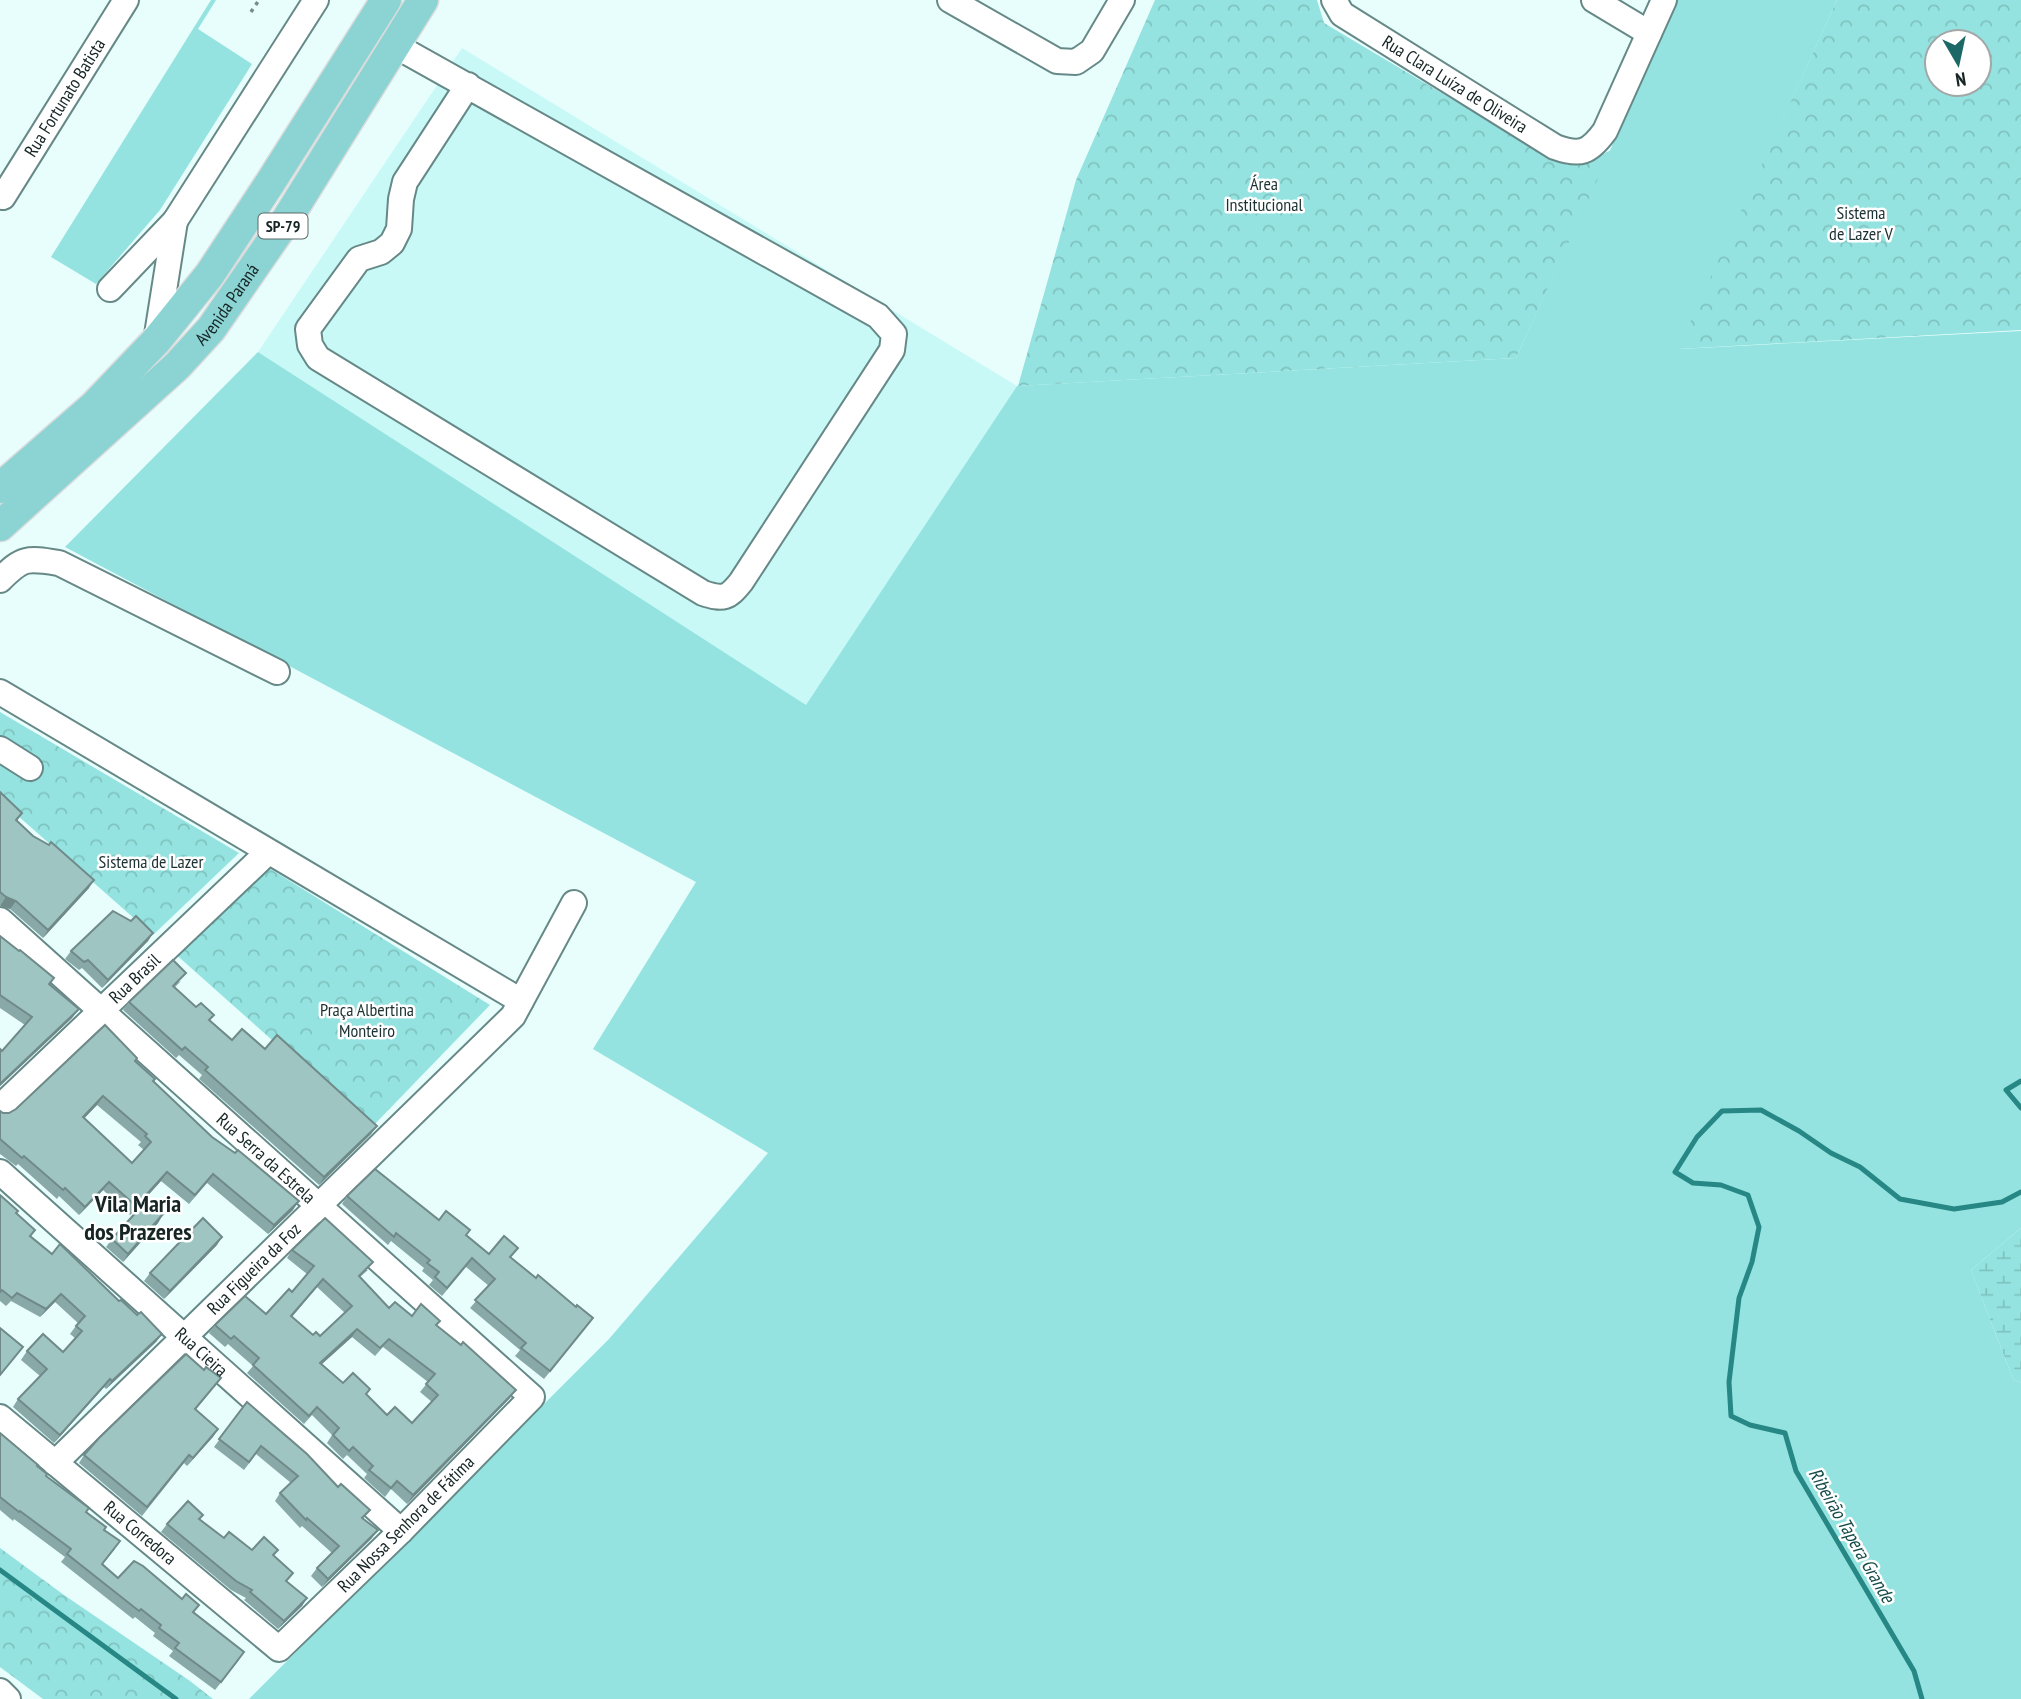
<svg xmlns="http://www.w3.org/2000/svg" width="2021" height="1699" font-family="'PT Sans Narrow',sans-serif">
<style>
.built{fill:#c8f9f7}
.grass{fill:#94e3e0}
.forest{fill:url(#forest-crowns);fill-rule:evenodd}
.wetland{fill:url(#wetland-marsh)}
.lines{fill:none;stroke-linecap:round;stroke-linejoin:round}
.stream{stroke:#268785;stroke-width:5}
.minor-casing{stroke:#668988;stroke-width:28}
.major-casing{stroke:#dadcdc;stroke-width:33}
.path{stroke:#788a8a;stroke-width:3.5;stroke-dasharray:3.5 5;stroke-linecap:butt}
.minor{stroke:#fff;stroke-width:24}
.major{stroke:#8bd4d3;stroke-width:30}
.wall{fill:#89a9a8;fill-rule:evenodd}
.shaded-wall{fill:#6f8a88}
.building{fill:#9fc5c3;stroke:#6f8a88;stroke-width:2;fill-rule:evenodd}
.labels{text-anchor:middle;stroke-width:5;stroke-linejoin:round;paint-order:stroke}
.shield{fill:#fff;stroke:#5c6666;stroke-width:2}
.shield-label{font-size:16px;font-weight:bold;fill:#162424}
.street-label{font-size:18px;fill:#162424;stroke:#fff}
.park-label{font-size:18px;fill:#1c3131;stroke:#fff}
.water-label{font-size:19px;font-style:italic;fill:#144b49;stroke:#fff}
.district-label{font-size:24px;font-weight:bold;fill:#162424;stroke:#fff}
</style>
<defs>
<pattern id="forest-crowns" width="20" height="18" patternUnits="userSpaceOnUse" patternTransform="scale(1.75)"><rect width="20" height="18" fill="#94e3e0"/><path d="M2 6a3 3 0 1 1 6 0M12 15a3 3 0 1 1 6 0" fill="none" stroke="#7fc3c0"/></pattern>
<pattern id="wetland-marsh" width="20" height="14" patternUnits="userSpaceOnUse" patternTransform="scale(1.75)"><rect width="20" height="14" fill="#94e3e0"/><path d="M1 5h8M5 5V1M11 12h8M15 12V8" fill="none" stroke="#7fc3c0"/></pattern>
</defs>
<rect width="100%" height="100%" fill="#e7fefd"/>
<path class="built" d="M462 48 1017 386 806 706 258 352Z"/>
<g class="grass">
<path d="M211 0H216L198 29 252 64 160 210 96 284 51 257Z"/>
<path d="M1678 0H1837L1679 349 2021 331V1228L1971 1270 2013 1379 2021 1383V1699H249L609 1339 768 1153 593 1049 696 882 65 547 258 352 806 705 1017 386 1516 358Z"/>
</g>
<g class="forest">
<path d="M1155 0H1317L1324 23 1551 158 1568 165 1589 161 1611 150 1516 358 1018 386 1076 180Z"/>
<path d="M1837 0H2021V330L1678 349ZM1937 42H1979V84H1937Z"/>
<path d="M0 712 239 853 153 935 0 800Z"/>
<path d="M264 865 490 1005 371 1128 172 951Z"/>
<path d="M0 1548 64 1595 190 1681 213 1699H43L0 1667Z"/>
</g>
<path class="wetland" d="M2021 1228V1383L2013 1379 1971 1270Z"/>
<g class="lines">
<g class="stream">
<path d="M2021 1081 2006 1090 2021 1108"/>
<path d="M0 1570 176 1699"/>
<path d="M1922 1699 1914 1671 1796 1471 1785 1433 1750 1425 1731 1416 1729 1382 1739 1298 1752 1262 1759 1227 1748 1195 1721 1185 1693 1183 1675 1172 1697 1137 1722 1111 1761 1110 1799 1131 1831 1153 1860 1167 1900 1199 1954 1209 2002 1202 2021 1192"/>
</g>
<defs>
<g id="minor">
<path d="M950 0 1057 61 1076 62 1092 51 1122 0"/>
<path id="s1" d="M1334 0 1342 14 1555 147C1580 156 1589 153 1605 131L1664 0"/>
<path d="M1594 0 1649 33"/>
<path d="M396 46 878 316 894 334 892 350 741 582C728 598 724 600 703 593L318 358 310 345 308 329 359 259 381 252 392 243 399 229 401 199 405 182 468 85"/>
<path id="s2" d="M3 197 126 0"/>
<path d="M110 289 175 221 316 0"/>
<path d="M156 341 175 221"/>
<path d="M0 580C23 557 27 558 59 563L277 672"/>
<path d="M0 692 521 1001"/>
<path d="M0 749 30 768"/>
<path id="s3" d="M0 920 532 1397 401 1531 279 1649 0 1417"/>
<path id="s4" d="M0 1107 268 852"/>
<path id="s5" d="M0 1172 401 1531"/>
<path id="s6" d="M55 1463 513 1016 574 903"/>
<path d="M0 1691 8 1699"/>
</g>
<g id="major">
<path d="M0 488 94 406 156 341 210 274 270 183 386 0"/>
<path id="s7" d="M0 526 177 366 211 329 287 219 423 0"/>
</g>
</defs>
<use href="#minor" class="minor-casing"/>
<use href="#major" class="major-casing"/>
<path class="path" d="M251 12 259 0"/>
<use href="#minor" class="minor"/>
<use href="#major" class="major"/>
</g>
<g class="wall">
<path d="M0 792 22 813 17 821 89 888 43 938 10 909 0 905Z"/>
<path d="M153 933 148 941 102 988 82 968 79 970 65 959 71 951Z"/>
<path d="M0 936 50 984 79 1009 72 1018 0 1086V1049L2 1051 25 1025 0 1008Z"/>
<path d="M181 981 175 987 232 1040 265 1049 377 1126 371 1134 319 1185 199 1079 202 1075 179 1055 176 1058 123 1010 129 1002Z"/>
<path d="M135 1061 153 1081 212 1137 293 1210 268 1234 207 1183 189 1204 161 1181 130 1215 103 1190 79 1215 59 1196 57 1199 18 1164 16 1166 0 1154V1111L3 1113H9ZM97 1105 141 1142 138 1145 144 1150 132 1163 84 1118Z"/>
<path d="M0 1195 16 1214 35 1230 30 1236 52 1254 119 1301 162 1334 156 1342 106 1389 104 1387 54 1443 13 1407 18 1399 40 1376 21 1360 27 1351 63 1352 75 1338 70 1334 78 1323 55 1302 40 1317 11 1301 6 1306 0 1301Z"/>
<path d="M347 1196 439 1220 466 1235 489 1254 511 1258 587 1326 544 1379 515 1356 520 1350 470 1308 489 1286 466 1267 442 1296 429 1285 433 1280 422 1271 424 1268 391 1241 388 1245 342 1204Z"/>
<path d="M163 1214 158 1223 123 1262 106 1247 112 1239Z"/>
<path d="M217 1245 164 1299 144 1281 150 1273Z"/>
<path d="M292 1250 368 1270 360 1277 389 1308 436 1325 510 1398 407 1504 391 1489 385 1497 364 1478 367 1474 347 1455 343 1459 327 1443 332 1435 312 1415 304 1424 247 1373 253 1366 228 1344 225 1347 209 1333 215 1325 266 1314 292 1292 307 1274 287 1258ZM317 1287 345 1313 320 1336 313 1335 292 1317ZM352 1337 375 1356 383 1347 428 1382 420 1392 432 1402 412 1423 387 1415 366 1395 370 1389 343 1383 322 1364Z"/>
<path d="M204 1370 221 1378 196 1409 218 1429 187 1466 184 1463 142 1516 79 1463 84 1455Z"/>
<path d="M247 1402 363 1519 372 1538 322 1587 311 1576 317 1568 332 1553 302 1526 300 1528 275 1501 280 1493 291 1483 256 1454 244 1470 214 1447Z"/>
<path d="M0 1433 104 1530 115 1549 103 1564 118 1578 194 1612 239 1660 215 1690 169 1656 173 1651 153 1636 155 1633 135 1617 133 1619 61 1562 65 1557 14 1519 13 1521 0 1510Z"/>
<path d="M200 1519 224 1538 252 1550H278L274 1556 287 1582 307 1598 302 1606 278 1629 244 1600 246 1598 231 1590 161 1532 167 1524Z"/>
</g>
<g class="shaded-wall">
<path d="M94 880 89 888 43 938 48 930Z"/>
<path d="M6 897 16 901 10 909 0 906Z"/>
<path d="M153 933 148 941 102 988 108 980Z"/>
<path d="M79 1009 72 1018 0 1086V1084Z"/>
<path d="M103 1096 97 1105 77 1126 83 1117Z"/>
<path d="M377 1126 371 1134 319 1185 324 1177Z"/>
<path d="M167 1172 161 1181 130 1215 136 1206Z"/>
<path d="M109 1182 103 1190 79 1215 85 1207Z"/>
<path d="M299 1201 293 1210 268 1234 274 1225Z"/>
<path d="M163 1214 158 1223 123 1262 128 1254Z"/>
<path d="M222 1237 217 1245 164 1299 170 1291Z"/>
<path d="M323 1279 317 1287 285 1324 291 1316Z"/>
<path d="M61 1294 55 1302 40 1317 46 1309Z"/>
<path d="M357 1329 352 1337 314 1371 320 1363Z"/>
<path d="M162 1334 156 1342 106 1389 112 1381Z"/>
<path d="M110 1379 104 1387 54 1443 60 1435Z"/>
<path d="M516 1390 510 1398 407 1504 413 1495Z"/>
<path d="M218 1429 213 1437 187 1466 193 1458Z"/>
<path d="M378 1530 372 1538 322 1587 328 1579Z"/>
<path d="M307 1598 302 1606 278 1629 284 1621Z"/>
</g>
<g class="building">
<path d="M0 792 22 813 16 820 33 836 49 845 51 842 94 880 48 930 16 901 6 897 0 892Z"/>
<path d="M113 911 131 921 136 916 153 933 108 980 88 960 84 962 71 951Z"/>
<path d="M0 936 19 951 20 950 54 978 49 984 79 1009 0 1084V1049L2 1051 32 1017 0 995Z"/>
<path d="M173 960 186 973 173 986 196 1007 201 1003 214 1015 209 1020 232 1040 242 1029 265 1049 277 1035 377 1126 324 1177 205 1070 208 1067 185 1047 182 1050 129 1002Z"/>
<path d="M105 1025 137 1058 135 1061 155 1079 153 1081 212 1137 235 1153 238 1150 299 1201 274 1225 213 1174 195 1195 167 1172 136 1206 109 1182 85 1207 65 1188 63 1190 24 1156 22 1158 0 1139V1111L3 1113H9L16 1109ZM103 1096 147 1134 145 1136 151 1142 132 1163 83 1117Z"/>
<path d="M375 1169 439 1220 446 1211 470 1230 466 1235 489 1254 504 1236 518 1248 510 1257 536 1278 538 1275 576 1307 577 1305 593 1318 550 1371 521 1348 526 1343 475 1300 495 1279 472 1258 447 1288 435 1277 439 1272 427 1263 430 1260 396 1233 394 1237 347 1196Z"/>
<path d="M0 1195 18 1211 16 1213 35 1230 30 1236 52 1254 60 1244 119 1301 121 1300 137 1315 141 1312 162 1334 112 1381 110 1379 60 1435 18 1399 47 1369 27 1351 43 1334 63 1352 82 1331 76 1326 85 1316 61 1294 46 1309 17 1293 12 1298 2 1290 0 1292Z"/>
<path d="M147 1200 163 1214 128 1254 112 1239Z"/>
<path d="M203 1218 222 1237 170 1291 150 1273Z"/>
<path d="M325 1218 373 1262 359 1276 389 1308 395 1302 412 1316 421 1304 440 1321 436 1325 461 1345 463 1342 516 1390 413 1495 397 1481 391 1488 369 1470 373 1466 353 1447 349 1451 333 1435 339 1428 317 1407 309 1416 253 1365 259 1358 234 1336 231 1339 215 1325 245 1296 266 1314 289 1289 292 1292 314 1266 292 1250ZM323 1279 352 1306 320 1336 316 1332 313 1335 291 1316ZM357 1329 380 1348 389 1339 435 1374 426 1384 438 1395 412 1423 395 1407 387 1415 366 1394 370 1389 353 1373 343 1383 320 1363Z"/>
<path d="M0 1328 23 1347 0 1375Z"/>
<path d="M186 1354 204 1370 206 1367 221 1378 195 1409 218 1429 193 1458 189 1455 147 1507 84 1455 99 1438Z"/>
<path d="M247 1402 307 1454 338 1487 341 1484 370 1510 362 1518 378 1530 328 1579 317 1568 339 1546 307 1518 306 1520 280 1493 298 1476 261 1446 249 1462 219 1439Z"/>
<path d="M0 1433 38 1465 37 1466 47 1474 46 1476 89 1508 86 1512 106 1527 104 1530 120 1541 102 1564 118 1578 134 1561 143 1566 182 1599 186 1594 199 1605 193 1612 244 1652 221 1682 175 1648 179 1643 159 1628 161 1625 141 1609 139 1611 67 1554 71 1549 20 1511 19 1512 0 1497Z"/>
<path d="M188 1501 203 1515 199 1519 224 1538 229 1532 252 1550 264 1537 278 1550 273 1555 293 1573 286 1581 307 1598 284 1621 250 1592 252 1590 236 1581 167 1524Z"/>
</g>
<g class="labels">
<rect class="shield" x="258.5" y="213.5" width="49" height="25" rx="5"/>
<g class="shield-label">
<text x="283" y="232">SP-79</text>
</g>
<g class="street-label">
<text dy="6" stroke="none"><textPath href="#s1" startOffset="149">Rua Clara Luíza de Oliveira</textPath></text>
<text dy="6" stroke="none"><textPath href="#s2" startOffset="117">Rua Fortunato Batista</textPath></text>
<text dy="6" stroke="none"><textPath href="#s7" startOffset="318">Avenida Paraná</textPath></text>
<text dy="6" stroke="none"><textPath href="#s4" startOffset="186">Rua Brasil</textPath></text>
<text dy="6" stroke="none"><textPath href="#s3" startOffset="357">Rua Serra da Estrela</textPath></text>
<text dy="6" stroke="none"><textPath href="#s6" startOffset="278">Rua Figueira da Foz</textPath></text>
<text dy="6" stroke="none"><textPath href="#s5" startOffset="270">Rua Cieira</textPath></text>
<text transform="translate(406 1524) rotate(-45)" y="6">Rua Nossa Senhora de Fátima</text>
<text transform="translate(140 1533) rotate(40)" y="6">Rua Corredora</text>
</g>
<g class="park-label">
<text x="1264" y="190">Área<tspan x="1264" dy="21">Institucional</tspan></text>
<text x="1861" y="219">Sistema<tspan x="1861" dy="21">de Lazer V</tspan></text>
<text x="151" y="868">Sistema de Lazer</text>
<text x="367" y="1016">Praça Albertina<tspan x="367" dy="21">Monteiro</tspan></text>
</g>
<g class="water-label">
<text transform="translate(1852 1535) rotate(60)" y="7">Ribeirão Tapera Grande</text>
</g>
<g class="district-label">
<text x="138" y="1212">Vila Maria<tspan x="138" dy="28">dos Prazeres</tspan></text>
</g>
</g>
<g transform="translate(1958 63) rotate(171)"><circle r="33" fill="#ffffff" stroke="#a2a7a7" stroke-width="2"/>
<path d="M0-5L12 26L0 18L-12 26Z" fill="#1b6866"/>
<text y="-10" font-size="19" font-weight="bold" text-anchor="middle" fill="#162424">N</text>
</g>
</svg>
